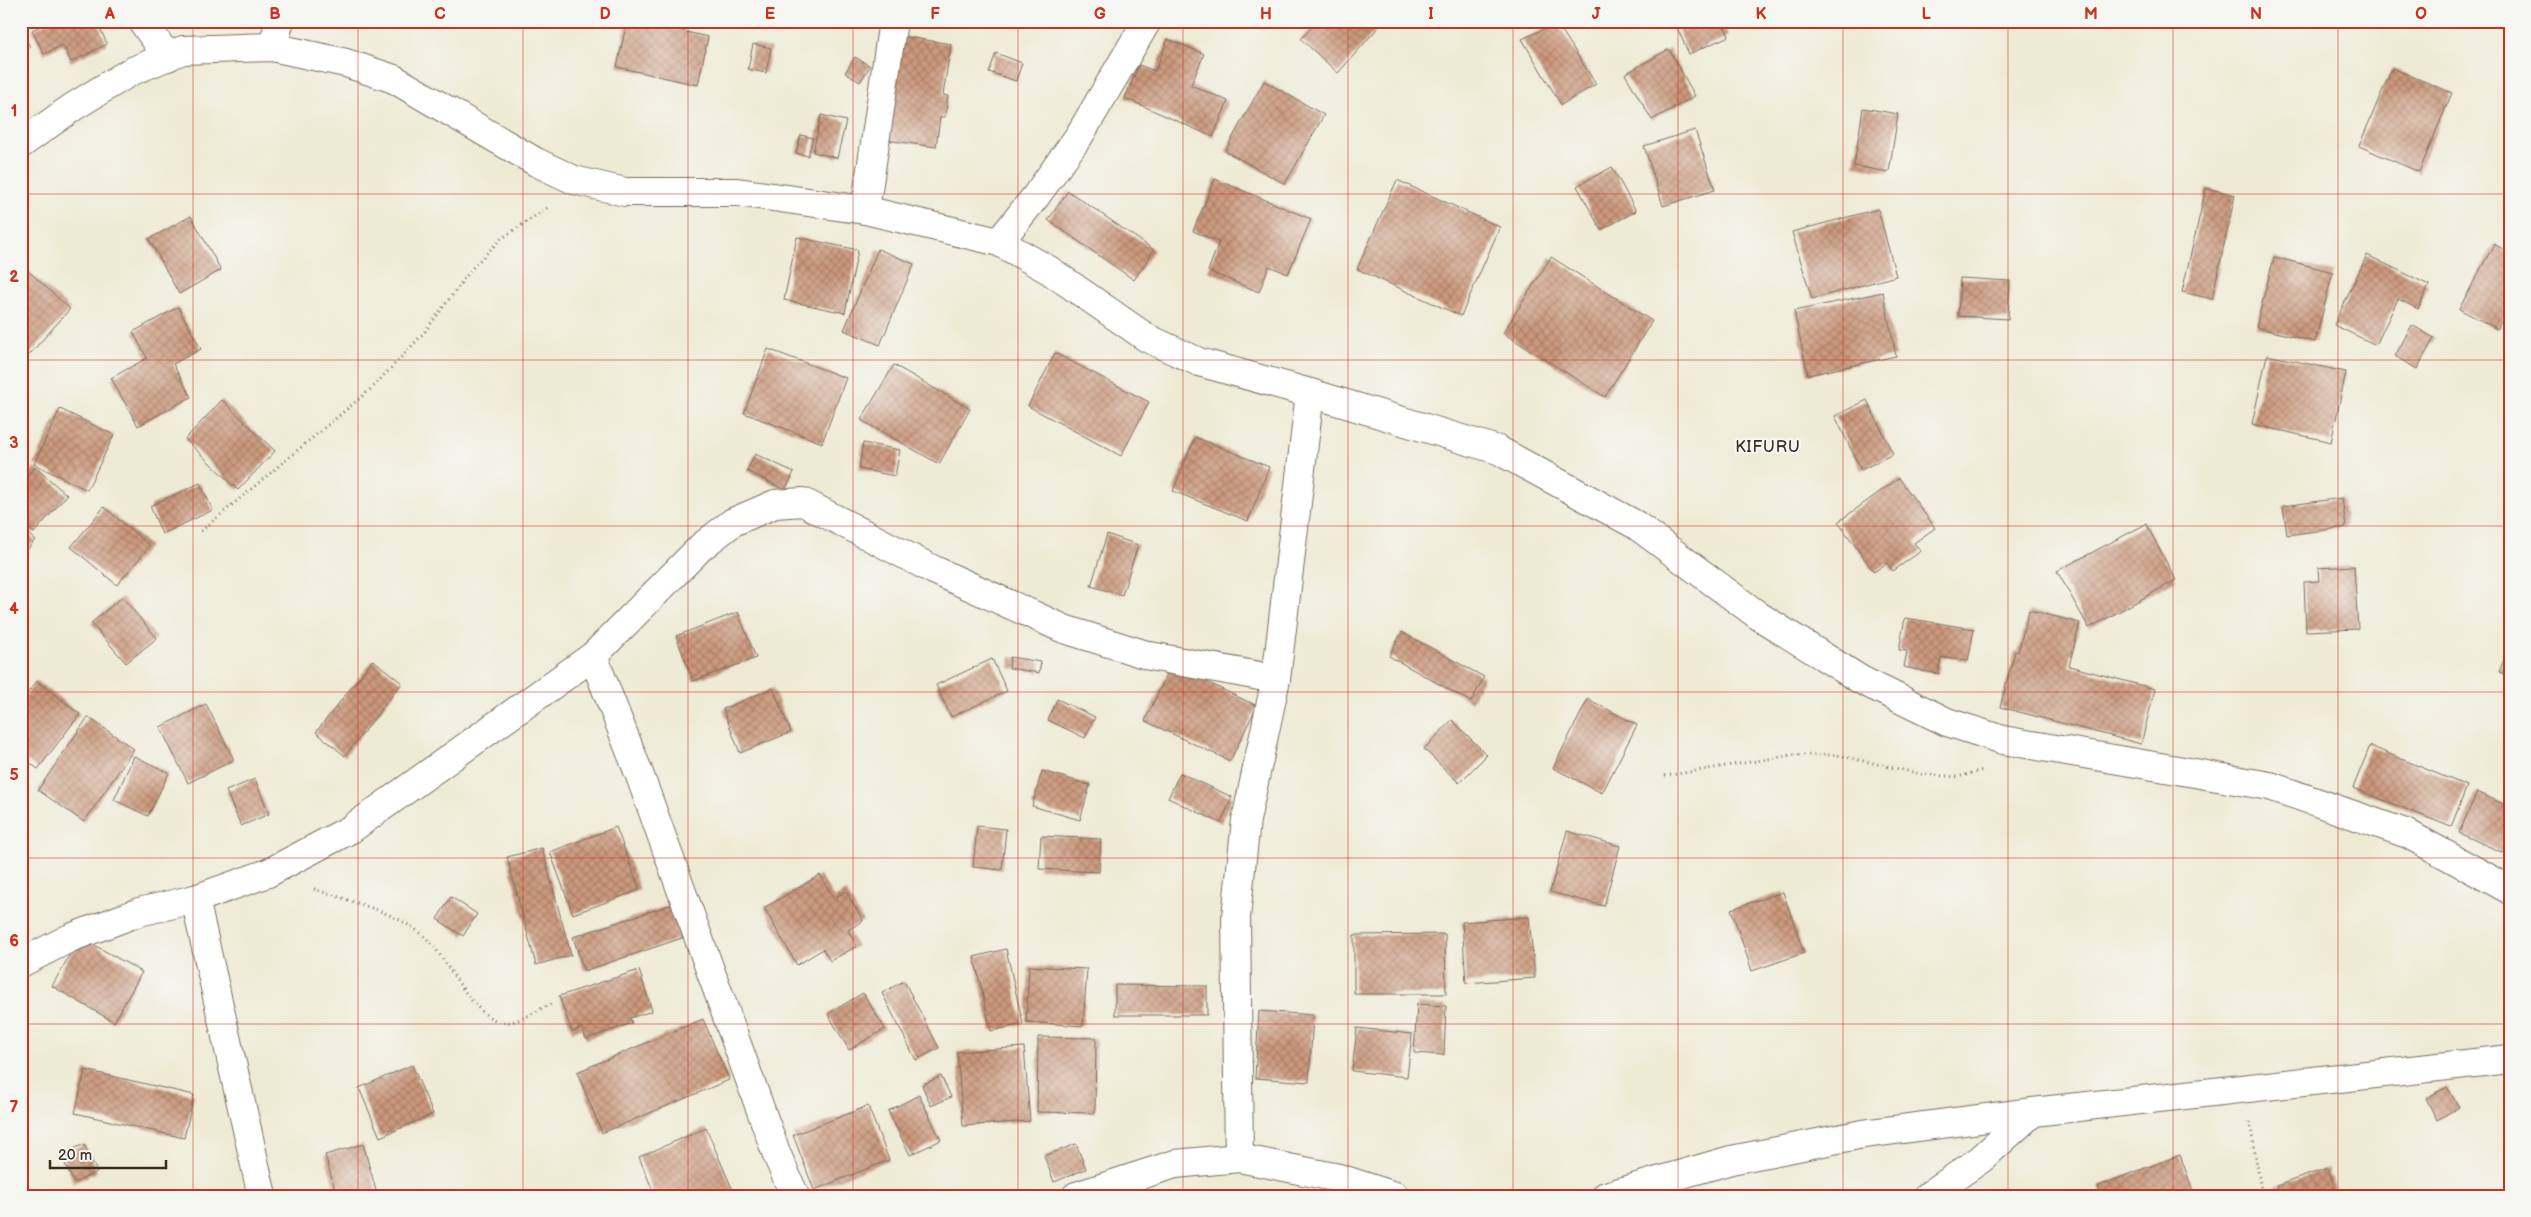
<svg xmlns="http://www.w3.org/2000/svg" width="2531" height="1217" font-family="'Balsamiq Sans',sans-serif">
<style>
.building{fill:url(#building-cross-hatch)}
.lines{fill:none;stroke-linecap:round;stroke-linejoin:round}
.minor-casing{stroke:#7a6d5e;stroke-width:30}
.path{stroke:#7a6d5e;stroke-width:3;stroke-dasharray:1 4;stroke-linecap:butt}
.minor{stroke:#fff;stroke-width:28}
.grid{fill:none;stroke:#c8321e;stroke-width:1;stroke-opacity:0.55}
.labels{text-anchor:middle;stroke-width:5;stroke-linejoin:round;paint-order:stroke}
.quarter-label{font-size:16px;letter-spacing:1px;fill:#3b2a1e;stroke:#f6f6f2}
.neatline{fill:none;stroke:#c8321e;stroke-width:2}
.grid-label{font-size:16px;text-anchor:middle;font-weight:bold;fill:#c8321e}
</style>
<defs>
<pattern id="building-cross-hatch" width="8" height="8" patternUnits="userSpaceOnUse" patternTransform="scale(1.25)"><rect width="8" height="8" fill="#cc997d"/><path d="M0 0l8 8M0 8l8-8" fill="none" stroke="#a77d66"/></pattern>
</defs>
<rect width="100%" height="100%" fill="#f6f6f2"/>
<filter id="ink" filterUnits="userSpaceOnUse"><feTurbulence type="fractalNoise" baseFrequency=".02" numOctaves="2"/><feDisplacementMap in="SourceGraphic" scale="10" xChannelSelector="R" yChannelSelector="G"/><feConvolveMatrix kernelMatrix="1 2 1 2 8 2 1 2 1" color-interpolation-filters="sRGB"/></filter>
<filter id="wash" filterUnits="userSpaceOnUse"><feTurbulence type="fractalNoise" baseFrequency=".0096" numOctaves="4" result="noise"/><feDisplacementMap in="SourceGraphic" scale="20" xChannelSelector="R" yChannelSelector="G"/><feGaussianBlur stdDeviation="1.12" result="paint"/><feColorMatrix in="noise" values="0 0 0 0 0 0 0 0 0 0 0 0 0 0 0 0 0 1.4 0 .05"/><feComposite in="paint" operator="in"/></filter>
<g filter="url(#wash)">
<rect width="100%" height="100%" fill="#eeead4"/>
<g id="blocks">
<g class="building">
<path d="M51 21H97L107 44 71 62 63 45 44 54 32 30Z"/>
<path d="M627 21H638L708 37 698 85 617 67Z"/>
<path d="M724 21H737L736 25Z"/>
<path d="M1313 21H1384L1338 73 1301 39 1315 24Z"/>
<path d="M1679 21H1722L1729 36 1689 54 1675 23Z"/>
<path d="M1557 23 1596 84 1561 105 1522 39Z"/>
<path d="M21 30 30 47 21 52Z"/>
<path d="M901 36 951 44 943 95 948 96 945 117H940L936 147 886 140Z"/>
<path d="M1168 39 1204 54 1191 85 1228 101 1213 137 1125 98 1139 65 1155 71Z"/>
<path d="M753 44 771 48 766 73 748 69Z"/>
<path d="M1669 49 1695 96 1652 120 1625 74Z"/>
<path d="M996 53 1022 63 1016 81 989 72Z"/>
<path d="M855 57 870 66 860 82 845 73Z"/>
<path d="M2392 68 2452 93 2419 172 2359 146Z"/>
<path d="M1264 81 1324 115 1285 184 1225 151Z"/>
<path d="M1863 108 1898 114 1889 172 1854 166Z"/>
<path d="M821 115 846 121 837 158 813 152Z"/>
<path d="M1695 130 1715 190 1663 206 1644 146Z"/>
<path d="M801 135 813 138 808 156 796 153Z"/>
<path d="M1612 167 1636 211 1601 230 1577 186Z"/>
<path d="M1215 179 1311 219 1288 274 1269 266 1259 292 1208 271 1219 242 1193 231Z"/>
<path d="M1397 180 1500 227 1461 316 1357 269Z"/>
<path d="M2206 188 2235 195 2212 299 2182 292Z"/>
<path d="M1068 191 1154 250 1134 280 1048 220Z"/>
<path d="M1878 209 1896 276 1812 299 1792 232Z"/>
<path d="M191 216 221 270 179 294 149 239Z"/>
<path d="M797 237 858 250 845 313 784 300Z"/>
<path d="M2494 244 2510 253V306L2497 329 2459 309Z"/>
<path d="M878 249 914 264 880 345 844 330Z"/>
<path d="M2367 255 2429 285 2418 309 2398 299 2376 345 2334 325Z"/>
<path d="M1551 257 1652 321 1605 397 1503 333Z"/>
<path d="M2274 257 2333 272 2315 342 2256 327Z"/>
<path d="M25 268 70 309 21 364V272Z"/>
<path d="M1960 278 2010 281 2008 319 1958 316Z"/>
<path d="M1883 292 1896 356 1808 375 1794 311Z"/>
<path d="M178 307 201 349 173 364 191 397 138 426 111 378 147 358 133 332Z"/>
<path d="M2412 325 2434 338 2417 369 2395 356Z"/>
<path d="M768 349 846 378 822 443 744 413Z"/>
<path d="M1055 353 1149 402 1121 456 1028 406Z"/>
<path d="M2267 355 2346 372 2331 442 2252 424Z"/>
<path d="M894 365 970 409 939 464 861 420Z"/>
<path d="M222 400 275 451 238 490 185 439Z"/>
<path d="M1867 400 1893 454 1861 470 1835 416Z"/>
<path d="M60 409 114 435 87 490 34 464Z"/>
<path d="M1195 437 1269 467 1248 521 1173 491Z"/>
<path d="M863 443 900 450 895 476 859 469Z"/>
<path d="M755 454 794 472 785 490 747 471Z"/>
<path d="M35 467 67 495 34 533 21 522V482Z"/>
<path d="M1899 478 1935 528 1914 543 1921 551 1893 571 1887 563 1874 572 1838 522Z"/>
<path d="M200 483 213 510 162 534 150 506Z"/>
<path d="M2342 498 2346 527 2287 535 2283 506Z"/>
<path d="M104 507 150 546 117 585 71 547Z"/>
<path d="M2146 524 2176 580 2089 628 2057 571Z"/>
<path d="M21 528 35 540 21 558Z"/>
<path d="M1107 534 1138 545 1122 595 1091 586Z"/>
<path d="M2354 566 2358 629 2306 631 2304 582 2319 581 2318 568Z"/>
<path d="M122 597 157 638 126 663 91 623Z"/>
<path d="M2029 610 2080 623 2069 666 2155 689 2141 744 2000 707 2015 651 2018 652Z"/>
<path d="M738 612 756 658 693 681 676 636Z"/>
<path d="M1905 618 1974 629 1968 661 1941 657 1938 674 1904 667 1907 651 1899 650Z"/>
<path d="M1402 632 1484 677 1471 702 1389 656Z"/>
<path d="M2510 644V676L2499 672Z"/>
<path d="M1010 657 1041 662 1039 673 1009 668Z"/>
<path d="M992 659 1007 691 951 717 936 685Z"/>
<path d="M373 660 402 683 345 756 316 732Z"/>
<path d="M1171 665 1257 706 1230 761 1145 721Z"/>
<path d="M37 681 80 714 38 769 21 756V701Z"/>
<path d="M773 688 791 732 740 753 723 709Z"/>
<path d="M1057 699 1095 717 1085 738 1048 720Z"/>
<path d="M1588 699 1637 725 1602 793 1553 768Z"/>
<path d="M206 704 234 760 188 783 160 727Z"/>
<path d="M88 717 134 749 84 822 38 790Z"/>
<path d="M1452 720 1487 755 1459 783 1424 749Z"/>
<path d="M2370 746 2467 786 2451 827 2353 788Z"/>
<path d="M134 756 169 773 148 816 114 800Z"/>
<path d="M1042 771 1090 785 1080 820 1032 806Z"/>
<path d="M1180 773 1232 797 1221 823 1168 798Z"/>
<path d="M255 779 269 814 241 826 226 791Z"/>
<path d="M2477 792 2510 807V856L2459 833Z"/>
<path d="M977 826 1006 829 1002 870 973 867Z"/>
<path d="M616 827 640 890 573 914 550 852Z"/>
<path d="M1567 831 1620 846 1604 906 1550 892Z"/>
<path d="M1041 836 1101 839 1099 872 1039 869Z"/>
<path d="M542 848 571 955 536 965 507 857Z"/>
<path d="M820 875 834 898 846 891 863 921 848 930 857 946 830 961 823 949 797 965 764 908Z"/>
<path d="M1783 892 1804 953 1752 971 1731 909Z"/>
<path d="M451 897 477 914 463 936 437 919Z"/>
<path d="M679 902 691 935 584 971 573 937Z"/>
<path d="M1529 917 1535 978 1466 983 1462 922Z"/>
<path d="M1445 934 1446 994H1354V935Z"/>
<path d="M80 937 142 972 114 1022 52 986Z"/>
<path d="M1006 949 1023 1024 991 1031 974 957Z"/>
<path d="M1029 966 1087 969 1083 1026 1026 1022Z"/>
<path d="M639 970 652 1011 630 1018 632 1023 586 1039 582 1028 572 1032 559 996Z"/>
<path d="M904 981 939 1048 916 1060 882 993Z"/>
<path d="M1115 985 1207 986V1015H1115Z"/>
<path d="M863 993 885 1029 849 1050 828 1014Z"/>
<path d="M1417 1004 1446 1006 1444 1055 1414 1053Z"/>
<path d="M1259 1011 1313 1015 1309 1082 1255 1078Z"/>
<path d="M703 1019 729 1080 602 1133 577 1072Z"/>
<path d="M1357 1028 1412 1034 1407 1077 1352 1071Z"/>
<path d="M1038 1037 1096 1038 1095 1113 1037 1112Z"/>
<path d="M1024 1047 1030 1121 963 1126 957 1052Z"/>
<path d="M412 1065 433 1114 380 1137 359 1088Z"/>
<path d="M85 1070 194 1095 184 1138 75 1113Z"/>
<path d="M941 1076 951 1097 931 1106 922 1085Z"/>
<path d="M2447 1087 2459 1107 2437 1120 2426 1098Z"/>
<path d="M919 1095 941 1140 910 1155 888 1111Z"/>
<path d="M868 1106 889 1160 814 1190 793 1135Z"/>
<path d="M706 1128 734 1193 726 1196H655L639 1157Z"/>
<path d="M84 1144 97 1172 74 1183 61 1155Z"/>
<path d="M363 1144 377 1194 337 1196 325 1155Z"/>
<path d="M1076 1144 1086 1169 1054 1182 1044 1156Z"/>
<path d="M2180 1155 2195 1196H2102L2098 1186Z"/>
<path d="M2328 1168 2337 1196H2280L2276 1186Z"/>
</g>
</g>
</g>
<g filter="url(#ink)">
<use href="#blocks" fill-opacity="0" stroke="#7a6d5e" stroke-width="1"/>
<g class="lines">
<defs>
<g id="minor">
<path d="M142 21 168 57"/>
<path d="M272 47 280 21"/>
<path d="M21 144 73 107 130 72 183 50 272 47 346 63 394 79 536 162 574 180 625 192H737L865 210 999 242 1049 270 1147 338 1199 362 1310 393 1498 450 1636 525 1759 616 1861 680 1947 722 2003 740 2270 786 2408 834 2510 890"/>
<path d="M865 210 893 21"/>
<path d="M999 242 1036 196 1079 136 1147 21"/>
<path d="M593 656 640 776 777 1155 795 1196"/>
<path d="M195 899 262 1196"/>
<path d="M21 963 70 938 139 912 195 899 268 873 351 829 593 656 701 547 733 522 775 504 803 502 934 570 1064 629 1150 656 1276 679"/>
<path d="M1239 1158 1236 917 1246 820 1276 679 1310 393"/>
<path d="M1076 1196 1175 1164 1239 1158 1339 1178 1395 1196"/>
<path d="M1606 1196 1731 1160 1863 1134 2033 1112 2510 1059"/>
<path d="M1928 1196 1981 1159 2033 1112"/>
</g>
</defs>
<use href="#minor" class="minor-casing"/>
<g class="path">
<path d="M201 531 372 388 423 334 474 266 501 239 550 206"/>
<path d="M1665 776 1793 755H1837L1921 774 1958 777 1983 770"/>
<path d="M314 889C348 901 398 912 425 937 448 958 470 1015 501 1022 517 1025 537 1010 551 1004"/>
<path d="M2250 1122 2262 1196"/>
</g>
<use href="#minor" class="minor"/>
</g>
</g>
<path class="grid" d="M193 21V1196M358 21V1196M523 21V1196M688 21V1196M853 21V1196M1018 21V1196M1183 21V1196M1348 21V1196M1513 21V1196M1678 21V1196M1843 21V1196M2008 21V1196M2173 21V1196M2338 21V1196M21 194H2510M21 360H2510M21 526H2510M21 692H2510M21 858H2510M21 1024H2510"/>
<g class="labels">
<g class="quarter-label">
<text x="1768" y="452">KIFURU</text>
</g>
</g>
<rect width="2531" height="1217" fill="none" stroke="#f6f6f2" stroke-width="55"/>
<path d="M50 1160v8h116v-8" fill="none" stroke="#3b2a1e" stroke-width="2.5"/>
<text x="58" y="1160" font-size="15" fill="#3b2a1e" stroke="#f6f6f2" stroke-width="4" paint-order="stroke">20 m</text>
<rect x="28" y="28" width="2476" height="1162" class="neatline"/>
<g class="grid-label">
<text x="110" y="19">A</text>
<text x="275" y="19">B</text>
<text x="440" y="19">C</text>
<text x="605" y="19">D</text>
<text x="770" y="19">E</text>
<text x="935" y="19">F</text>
<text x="1100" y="19">G</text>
<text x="1266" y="19">H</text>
<text x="1431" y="19">I</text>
<text x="1596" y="19">J</text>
<text x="1761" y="19">K</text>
<text x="1926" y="19">L</text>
<text x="2091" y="19">M</text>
<text x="2256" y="19">N</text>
<text x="2421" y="19">O</text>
<text x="14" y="116">1</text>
<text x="14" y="282">2</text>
<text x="14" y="448">3</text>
<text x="14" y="614">4</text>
<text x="14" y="780">5</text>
<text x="14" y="946">6</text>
<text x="14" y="1112">7</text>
</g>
</svg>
